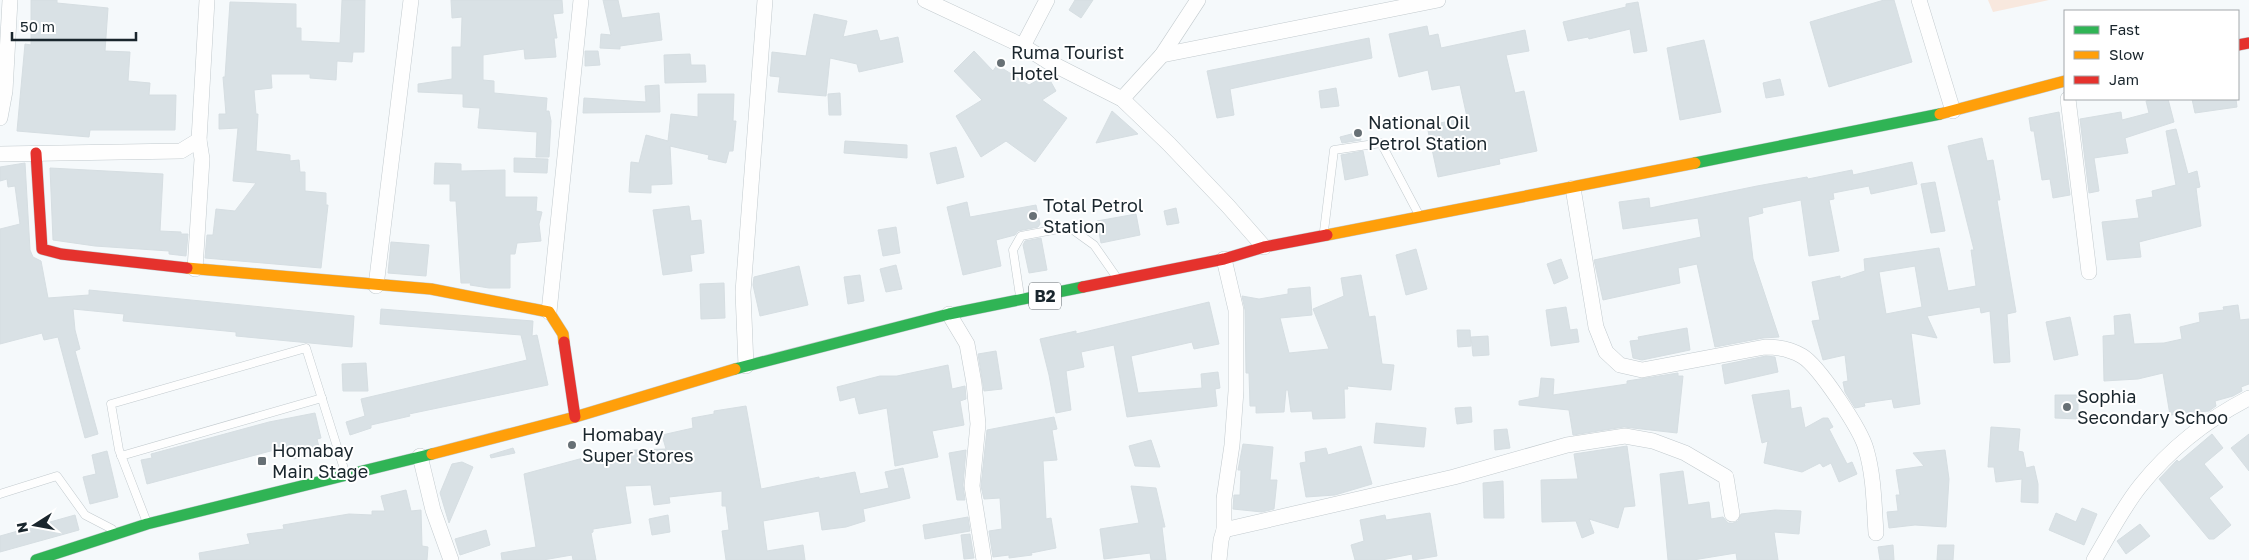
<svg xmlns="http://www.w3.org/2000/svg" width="2249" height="560" font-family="'Golos Text',sans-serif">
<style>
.pitch{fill:#f8e8de}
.building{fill:#d9e1e5;stroke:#d6dee2;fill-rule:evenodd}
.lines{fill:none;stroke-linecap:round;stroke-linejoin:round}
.lane-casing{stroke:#c2cace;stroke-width:9}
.street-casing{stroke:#c2cace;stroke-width:16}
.fast-casing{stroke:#c2cace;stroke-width:12}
.slow-casing{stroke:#c2cace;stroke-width:12}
.jam-casing{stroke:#c2cace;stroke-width:12}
.lane{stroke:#fefefe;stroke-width:8}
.street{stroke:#fefefe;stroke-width:15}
.fast{stroke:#30b455;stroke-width:11}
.slow{stroke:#ff9f0a;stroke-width:11}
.jam{stroke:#e5322d;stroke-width:11}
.poi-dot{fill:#677075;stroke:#fff;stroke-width:2}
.labels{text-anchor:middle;stroke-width:4;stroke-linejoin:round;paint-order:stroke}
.shield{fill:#fff;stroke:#5f676c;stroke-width:1}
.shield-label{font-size:16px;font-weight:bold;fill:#1a262d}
.poi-label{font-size:18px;fill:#1a262d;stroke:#fff;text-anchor:start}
</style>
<rect width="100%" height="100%" fill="#f5f9fb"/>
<path class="pitch" d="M1988 0H2049L1993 12Z"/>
<g class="building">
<path d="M31 0H57V3L108 8 105 51 130 52 128 81 150 83 149 95H176L175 130H90L89 137 17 131 25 44 31 45Z"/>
<path d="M342 0H365L364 52H353L352 62 337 61 336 80 310 78V74H271L272 88 254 90 256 114H258L256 151 290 155V161L299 160 300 172H305V191L326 193V205H328L321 268 205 258 207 235H213L216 209 235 211 256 183 233 181 238 128 219 129V114H226L223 77H225L230 2 296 4V28H301V41L340 43Z"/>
<path d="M451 0H562L563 13 553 14 557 38H554L556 57 525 59 524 49 483 55V80L494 81V93L547 98 546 111H549L551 121 549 157H536L537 132 478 128 480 108 463 107V94L418 92V84L452 79V47H461L462 17 452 18Z"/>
<path d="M603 0H618L622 18 659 13 662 40 620 46V49L600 48 601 34 611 35Z"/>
<path d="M1075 0H1093L1081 18 1069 10Z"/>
<path d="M1884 0H1894L1912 62 1829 87 1810 22Z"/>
<path d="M1638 2 1647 51 1634 53 1630 29 1589 39 1588 37 1568 41 1563 22 1626 7V4Z"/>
<path d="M814 14 847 21 843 37 877 30 880 41 898 37 903 62 859 72 857 64 830 58 826 96 778 92 780 77 770 76 772 52 806 56Z"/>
<path d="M1427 26 1429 36 1438 34 1441 48 1525 30 1529 51 1506 55 1515 93 1524 91 1537 151 1499 159 1500 164 1438 177 1427 126 1467 117 1460 85 1432 90 1428 70 1399 77 1389 34Z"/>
<path d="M1369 38 1372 58 1230 89 1234 115 1217 118 1207 71Z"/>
<path d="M1704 40 1721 112 1680 120 1667 48Z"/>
<path d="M585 51H598L600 65 585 66Z"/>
<path d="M974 51 993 71 997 65 1029 85 1047 75 1056 91 1042 100 1067 118 1035 162 1006 141 981 157 956 116 982 100 954 71Z"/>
<path d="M690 54 691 65H705L706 82 665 83 664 55Z"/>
<path d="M1780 79 1784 95 1766 98 1763 83Z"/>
<path d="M659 85 660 112 583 113 584 98 646 102 645 86Z"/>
<path d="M1336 88 1339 106 1321 108 1319 91Z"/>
<path d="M840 93 841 115H829L828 94Z"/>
<path d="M698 94H734L733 121H736L733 151H729L726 163 708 159 709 155 670 146 672 184 651 185V193L629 192 631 162 639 163 646 135 668 141 671 114 698 117Z"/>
<path d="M2155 99H2168L2174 122 2125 138 2128 153 2094 158 2099 191 2089 193 2080 119 2121 112 2122 120 2149 113 2146 101Z"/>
<path d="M2192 99H2236L2237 107 2195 113Z"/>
<path d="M1112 111 1138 134 1096 143Z"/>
<path d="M2059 112 2070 195 2053 198 2050 179 2042 180 2034 131H2031L2029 118Z"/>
<path d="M2176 129 2188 174 2197 171 2200 187 2196 188 2201 226 2139 242 2141 257 2107 260 2102 222 2139 218 2136 200 2153 197 2152 191 2176 185 2166 131Z"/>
<path d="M1359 132 1361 140 1342 143 1340 137Z"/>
<path d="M1982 138 1987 161 1993 160 2000 200H1997L2016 312 2007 314 2010 362 1994 363 1990 311 1981 313 1980 307 1927 316 1937 338 1911 333 1920 404 1894 408 1892 399 1864 403 1865 406 1855 408 1845 392 1843 382 1848 381 1845 355 1823 360 1812 321 1820 320 1812 282 1840 276V279L1865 271 1864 259 1939 248 1948 291 1976 286 1971 250H1974L1948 146ZM1915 266 1922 307 1886 314 1879 272Z"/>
<path d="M845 141 907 145V158L844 153Z"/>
<path d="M956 147 964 177 937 184 930 153Z"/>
<path d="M1363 151 1368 175 1345 180 1341 155Z"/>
<path d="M514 158 548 159 547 173 514 172Z"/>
<path d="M1912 162 1917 184 1871 194 1869 186 1833 193 1834 199 1829 200 1839 251 1834 252 1809 256 1801 200 1762 208 1763 213 1748 217 1753 259 1779 337 1763 338 1715 347 1697 264 1678 268 1680 283 1603 300 1594 260 1701 237 1698 218 1623 229 1619 202 1649 198 1650 208 1757 186 1807 177 1808 179 1852 170 1853 175Z"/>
<path d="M25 163 30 250 33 257 41 261 48 298 89 295V290L354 316 352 347 236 336V332L123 321 124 314 73 309 75 330 80 349 75 351 98 434 85 438 58 337 44 340 42 333 0 344V229L20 224 15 186 8 187 7 179 0 181V167Z"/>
<path d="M435 163 461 164V171L505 170V197H537L536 211 542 212 539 224 541 241 517 243 515 254H510V288H489L470 285 471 283H461L456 201H450V184H434Z"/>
<path d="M50 168 163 174 160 231 181 232V234H188L186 256 169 254V251L95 246 53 240Z"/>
<path d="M1935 182 1945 231 1931 233 1921 184Z"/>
<path d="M967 202 970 217 1036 205 1040 224 1038 227 1018 231 1015 235 996 240 1001 266 963 275 947 207Z"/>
<path d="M689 206 691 221 701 220 704 253 690 255 692 271 663 275 653 210Z"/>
<path d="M1176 208 1179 223 1167 225 1164 211Z"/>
<path d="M1136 214 1140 235 1101 243 1097 221Z"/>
<path d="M896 227 900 253 883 256 878 230Z"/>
<path d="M1041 238 1047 270 1029 273 1023 245 1025 241Z"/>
<path d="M391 242 429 245 426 276 388 273Z"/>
<path d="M1416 249 1427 289 1406 295 1396 255Z"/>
<path d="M1561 259 1568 278 1554 284 1547 264Z"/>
<path d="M896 265 902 289 886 292 880 269Z"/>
<path d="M799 266 808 305 760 316 753 285 754 277Z"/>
<path d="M860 275 864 301 848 304 844 277Z"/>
<path d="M1361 275 1369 317 1375 316 1382 364 1394 365 1391 390 1347 386 1348 389H1344L1345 418 1313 419 1312 411 1291 412 1288 390H1286L1284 412 1256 413V406H1250L1249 373H1246L1245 310 1242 296 1259 299 1288 294V289L1310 287 1312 315 1280 318 1289 353 1329 349 1313 309 1344 296 1341 278Z"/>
<path d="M724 283 725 318 701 319 700 284Z"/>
<path d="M1209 302 1219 344 1194 349 1192 342 1131 356 1138 393 1202 388 1201 374 1218 372 1220 388 1215 389 1217 406 1127 417 1114 345 1081 352 1084 367 1066 371 1071 410 1056 413 1049 375 1040 339 1076 331V334Z"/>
<path d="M2238 305 2240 320 2249 319V384L2241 387 2242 391 2233 396 2215 401 2216 406 2209 411 2170 415 2163 373 2138 379 2104 381 2103 336 2115 335 2114 316 2130 314 2134 344 2164 343 2182 339 2180 327 2200 322 2199 313 2224 310 2223 307Z"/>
<path d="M1566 307 1570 330 1577 329 1579 342 1551 346 1546 310Z"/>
<path d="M381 309 533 321 532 336 537 335 548 385 409 414 410 416 371 425V428L350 435 346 422 365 416 361 399 527 360 521 335 380 324Z"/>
<path d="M2070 317 2078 355 2054 360 2046 322Z"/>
<path d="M1687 328 1690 350 1642 360 1633 358 1630 341 1639 340 1638 337Z"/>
<path d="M1457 330H1470L1471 346 1458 347Z"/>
<path d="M1488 336 1489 355 1473 356 1471 337Z"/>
<path d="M996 351 1002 389 984 391 978 354Z"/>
<path d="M1766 356 1775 357 1778 372 1725 384 1722 365Z"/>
<path d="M366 363 368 391H343L342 364Z"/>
<path d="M948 365 952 389 965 386 966 399 960 401 964 425 932 431 938 457 895 466 887 408 859 414 855 397 840 401 837 387 880 376H897Z"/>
<path d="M1678 373V376H1683L1677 433 1624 427 1573 435 1569 410 1519 405V401L1539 397 1541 378 1554 379 1553 395 1627 384V381Z"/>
<path d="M1789 390 1791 409 1801 407 1805 428 1823 418H1828L1833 427 1829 429 1847 464 1852 462 1857 474 1839 482 1831 463 1823 467 1820 463 1802 472 1764 463 1768 441 1762 443 1752 395Z"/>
<path d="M2055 395H2078V419L2055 418Z"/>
<path d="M746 406 761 489 819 477V479L855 472 860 494 889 488 885 472 903 468 910 498 863 509 865 521 846 527 822 530 819 511 763 521 767 551 803 545 805 560H726L722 531 729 530 726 506H722V491L669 497 670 503 654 505 651 485 625 486 631 523 593 529V532L591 533 596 560H573L572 555 543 560H502L501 553 536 547 524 474 587 457 635 450 666 449 662 435 693 428 692 418 714 414V411Z"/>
<path d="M1471 407 1472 422 1457 424 1455 408Z"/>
<path d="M315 413 321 438 317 439 320 451 294 459 292 450 279 453 278 449 147 484 141 460 152 458 151 454 269 422Z"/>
<path d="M1054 417 1057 429 1052 430 1057 460 1043 461 1046 519 1051 518 1056 548 1031 553 1032 555 1009 558V555L993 557 989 531 1002 529 1000 498 984 499 981 486 987 430Z"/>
<path d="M1376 423 1426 428 1424 447 1374 443Z"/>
<path d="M1991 427 2020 429 2018 451 2023 452 2026 468 2034 466 2038 484V503L2021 502 2022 479 1996 482 1994 467H1988Z"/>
<path d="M1507 429 1510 448 1495 450 1494 430Z"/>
<path d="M2212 434 2223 448 2204 464 2223 487 2209 498 2231 525 2214 539H2209L2159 479 2177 460 2179 462Z"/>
<path d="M2249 434V471L2231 448Z"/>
<path d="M1151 440 1160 467 1135 466 1129 446Z"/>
<path d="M1243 444 1273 447 1270 480H1277L1274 509 1262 512 1233 509 1234 495H1240L1241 470H1238Z"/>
<path d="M1361 446 1372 484 1335 495 1306 497 1300 463 1306 462 1305 452 1326 448 1328 455Z"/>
<path d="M1627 446 1635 506 1624 507 1618 528 1589 519 1594 533 1582 538 1576 521 1542 522 1541 480 1578 479 1574 454Z"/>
<path d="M513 448 515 453 491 458 490 455Z"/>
<path d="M966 450 963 485 965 500H957L949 453Z"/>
<path d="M1945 450 1949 479 1946 527 1915 525 1889 528 1887 512 1898 511 1896 495H1900L1896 470 1924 466 1913 453Z"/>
<path d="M107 451 118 497 90 504 83 477 96 474 92 455Z"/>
<path d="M462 462 473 467 449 523 440 493 452 464Z"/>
<path d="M1683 471 1688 505 1709 502 1711 519 1723 517 1728 523H1733L1738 521 1741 514 1775 510 1801 511 1799 534 1774 532 1778 560H1737L1736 553 1693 560H1668L1660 474Z"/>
<path d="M1503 481 1504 518H1484L1483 483Z"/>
<path d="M1131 486 1156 488 1165 527H1162L1166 560H1151L1150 553 1104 559 1100 529 1139 523Z"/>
<path d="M406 490 411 511 421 510 422 546 428 547 427 560H200L199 553 250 544 247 534 284 529 283 525 349 514 372 515V511H385L381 496Z"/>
<path d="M2082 508 2097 514 2084 545 2049 530 2056 513 2076 522Z"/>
<path d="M1430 513 1437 556 1413 560 1412 554 1382 560H1355L1351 545 1364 541 1360 520 1385 515 1386 520Z"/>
<path d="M75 515 79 530 0 552V536Z"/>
<path d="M668 515 670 532 652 535 649 519Z"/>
<path d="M968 517 970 531 925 539 923 525Z"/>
<path d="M2140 524 2150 536 2126 554 2117 541Z"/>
<path d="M486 530 490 545 460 555 455 539Z"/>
<path d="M970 534 974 558 964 559 961 535Z"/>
<path d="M1893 545 1894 560H1880L1878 547Z"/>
<path d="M1938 545H1954L1953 560H1937Z"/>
</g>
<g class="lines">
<defs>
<g id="lane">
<path d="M1324 231 1334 150 1381 143 1418 213"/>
<path d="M1020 296 1013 250 1021 236 1069 227 1094 245 1115 275"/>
<path d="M121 456 322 398"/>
<path d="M0 494 57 476 85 515 112 529"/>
<path d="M146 520 119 450 111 404 306 348 345 472"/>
</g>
<g id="street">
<path d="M925 0 1023 46 1047 61 1122 99 1169 144 1228 206 1264 247"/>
<path d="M1919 0 1953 111"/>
<path d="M1023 46 1047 0"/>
<path d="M1162 55 1438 0"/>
<path d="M1122 99 1162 55 1198 0"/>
<path d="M2068 99 2089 272"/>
<path d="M0 118 5 91 10 0"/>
<path d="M0 154 181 151 199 140 207 0"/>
<path d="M1573 188 1596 327 1606 352 1620 365 1642 370 1765 347C1779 347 1790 349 1802 356 1819 366 1861 430 1866 449 1874 476 1874 505 1876 533"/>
<path d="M195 269 202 159 199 140"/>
<path d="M376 286 411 0"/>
<path d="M549 312 581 0"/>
<path d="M949 314 967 344 974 383 978 424 972 486 984 560"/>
<path d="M746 366 743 292 765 0"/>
<path d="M420 456 433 510 451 560"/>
<path d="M1224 530 1454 477 1567 445 1625 436 1653 441 1685 453 1726 477 1732 514"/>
<path d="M1219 560 1221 540 1224 530V499L1232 445 1236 391V310L1224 259"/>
<path d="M2094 560C2109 535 2123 507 2141 485 2170 449 2208 419 2249 398"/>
</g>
<g id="fast">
<path d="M1695 163 1940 114"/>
<path d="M735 369 949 314 1083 287"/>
<path d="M36 560 147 524 432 454"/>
</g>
<g id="slow">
<path d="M1940 114 2065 81"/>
<path d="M1327 235 1695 163"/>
<path d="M187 268 431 289 549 312 563 334 564 342"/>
<path d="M432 454 575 417 735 369"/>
</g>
<g id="jam">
<path d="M2238 45 2249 43"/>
<path d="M36 153 42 249 61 254 187 268"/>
<path d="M1083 287 1224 259 1264 247 1327 235"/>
<path d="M564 342 575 417"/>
</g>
</defs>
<use href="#lane" class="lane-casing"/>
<use href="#street" class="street-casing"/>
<use href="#fast" class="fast-casing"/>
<use href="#slow" class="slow-casing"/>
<use href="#jam" class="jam-casing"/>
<use href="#lane" class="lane"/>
<use href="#street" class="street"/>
<use href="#fast" class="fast"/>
<use href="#slow" class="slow"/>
<use href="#jam" class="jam"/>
</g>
<g class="poi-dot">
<circle cx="1001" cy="63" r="5"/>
<circle cx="1358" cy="133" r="5"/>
<circle cx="1033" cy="216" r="5"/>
<circle cx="2067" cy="407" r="5"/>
<circle cx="572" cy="445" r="5"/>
<rect x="257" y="456" width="10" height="10" rx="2.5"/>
</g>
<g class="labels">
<rect class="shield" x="1029" y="282.5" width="32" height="27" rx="4"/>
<g class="shield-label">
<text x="1045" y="302">B2</text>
</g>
<g class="poi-label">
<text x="1011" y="59">Ruma Tourist<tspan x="1011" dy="21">Hotel</tspan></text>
<text x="1368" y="129">National Oil<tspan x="1368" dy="21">Petrol Station</tspan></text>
<text x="1043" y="212">Total Petrol<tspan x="1043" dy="21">Station</tspan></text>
<text x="2077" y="403">Sophia<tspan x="2077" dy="21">Secondary Schoo</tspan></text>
<text x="582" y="441">Homabay<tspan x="582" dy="21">Super Stores</tspan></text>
<text x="272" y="457">Homabay<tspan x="272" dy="21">Main Stage</tspan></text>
</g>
</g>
<rect x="2064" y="10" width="175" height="90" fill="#ffffff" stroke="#a3a8ab"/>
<rect x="2074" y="26" width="25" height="8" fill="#30b455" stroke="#a3a8ab"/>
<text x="2109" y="35" font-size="15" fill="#1a262d">Fast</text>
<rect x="2074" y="51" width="25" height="8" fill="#ff9f0a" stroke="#a3a8ab"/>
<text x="2109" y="60" font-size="15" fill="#1a262d">Slow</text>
<rect x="2074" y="76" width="25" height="8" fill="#e5322d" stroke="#a3a8ab"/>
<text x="2109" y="85" font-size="15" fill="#1a262d">Jam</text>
<g transform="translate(35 525) rotate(259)" stroke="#ffffff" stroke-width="4" paint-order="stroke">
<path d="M0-4L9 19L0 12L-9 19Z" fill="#1a262d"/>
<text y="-8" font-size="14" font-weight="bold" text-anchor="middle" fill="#1a262d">N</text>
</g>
<path d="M12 32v8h124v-8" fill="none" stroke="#1a262d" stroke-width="2.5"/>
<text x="20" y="32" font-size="15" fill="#1a262d" stroke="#ffffff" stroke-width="4" paint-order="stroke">50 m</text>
</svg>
